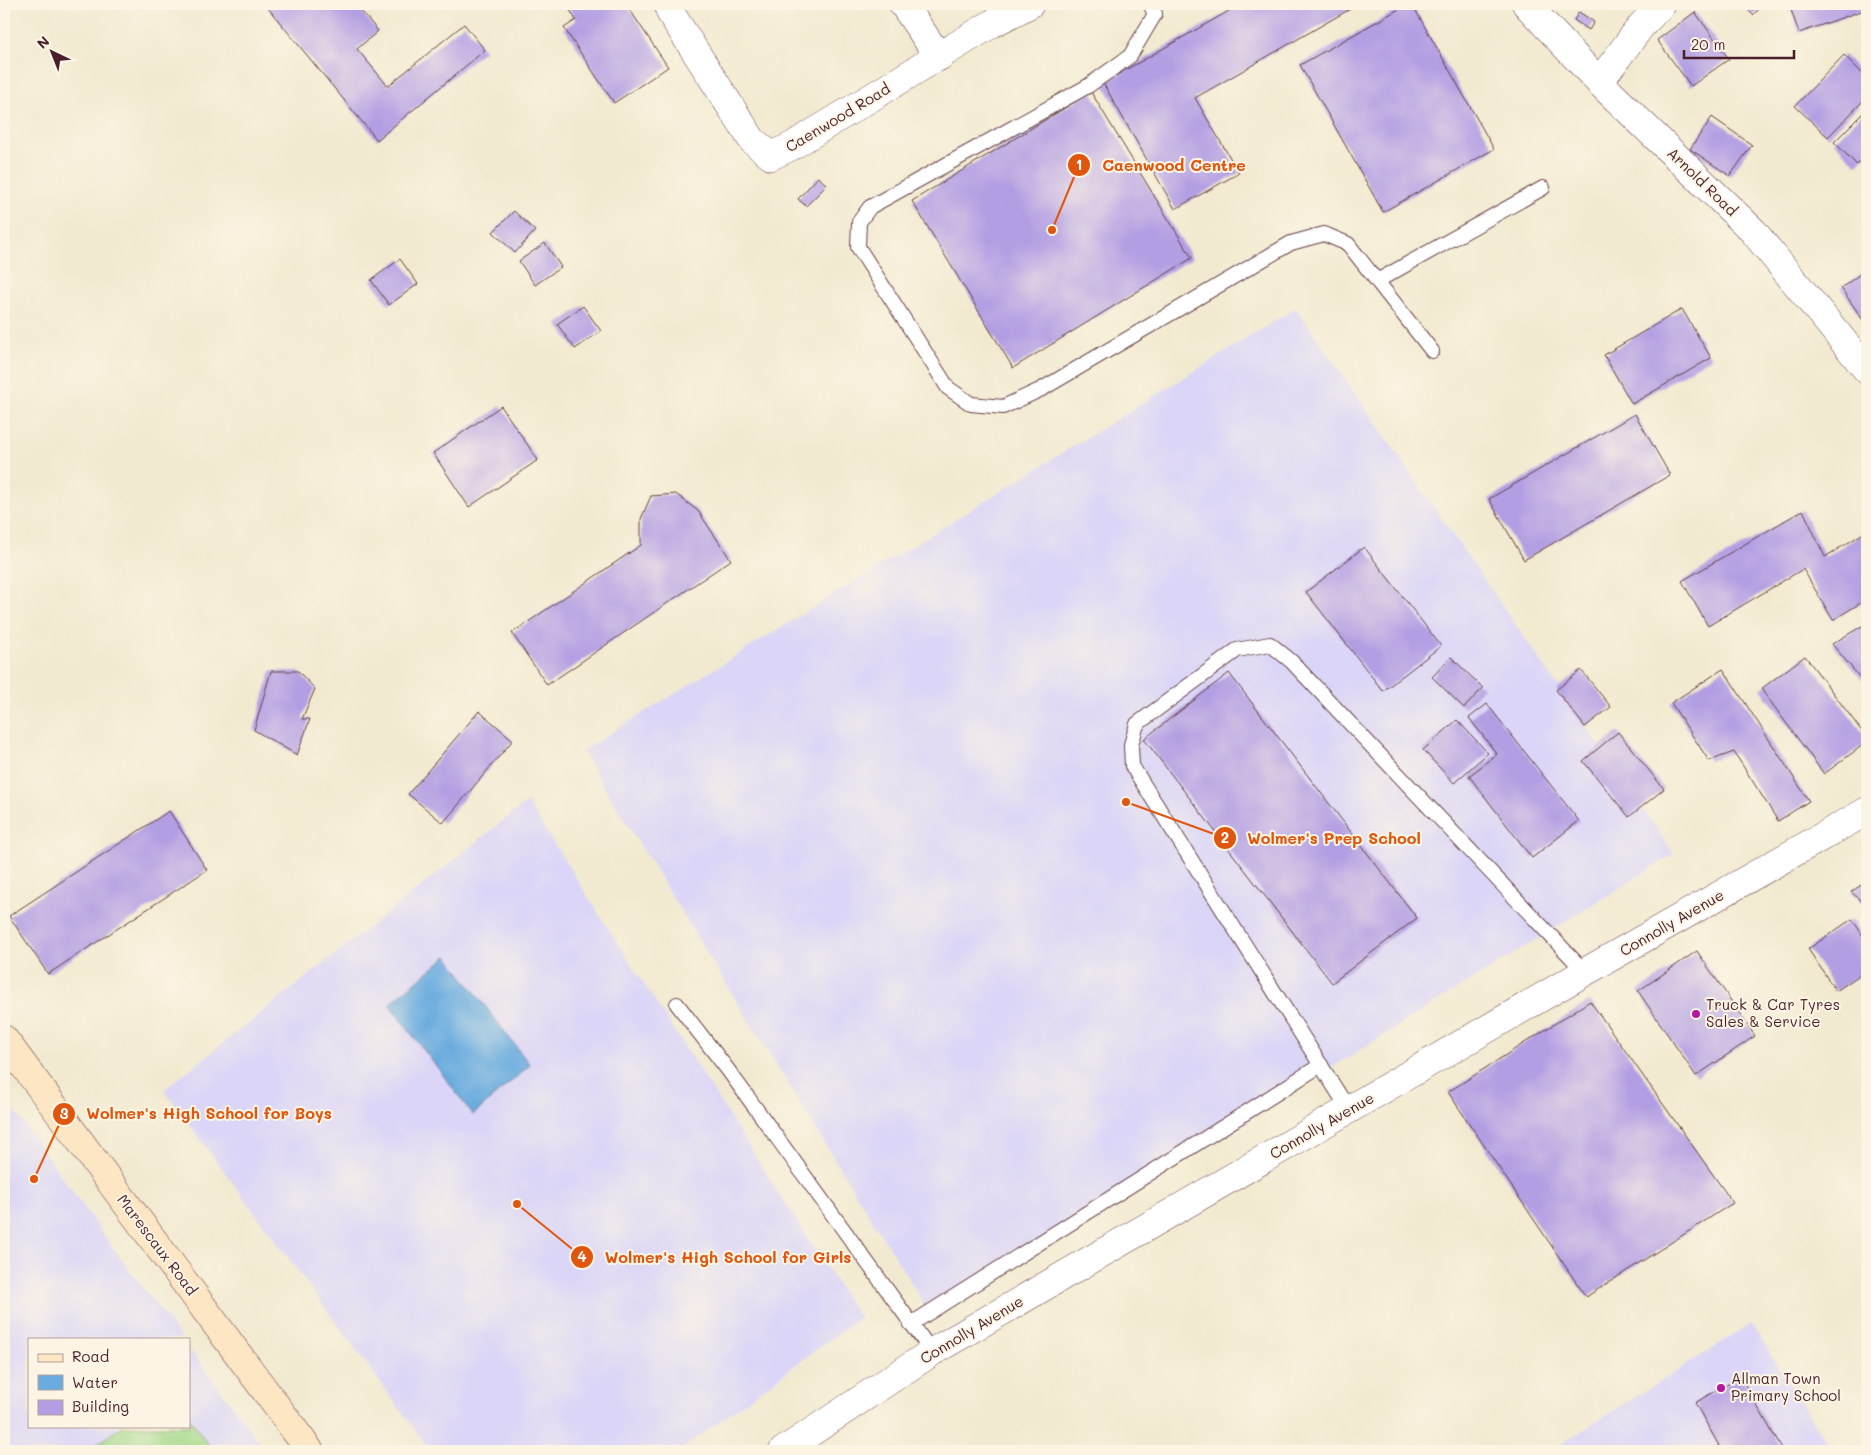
<svg xmlns="http://www.w3.org/2000/svg" width="1871" height="1455" font-family="Mali,sans-serif">
<style>
.built{fill:#dbd6f7}
.green{fill:#a4d98a;stroke:#777c5a}
.water{fill:#6aacdf;stroke:#5a6685}
.building{fill:#b29fe3}
.lines{fill:none;stroke-linecap:round;stroke-linejoin:round}
.service-casing{stroke:#633d44;stroke-width:16}
.minor-casing{stroke:#633d44;stroke-width:29}
.secondary-casing{stroke:#633d44;stroke-width:29}
.service{stroke:#fff;stroke-width:14}
.minor{stroke:#fff;stroke-width:28}
.secondary{stroke:#fce6c4;stroke-width:28}
.poi-dot{fill:#b5179e;stroke:#fcf5e5;stroke-width:2}
.labels{text-anchor:middle;stroke-width:4;stroke-linejoin:round;paint-order:stroke}
.street-label{font-size:15px;fill:#4a1f2b;stroke:#fcf5e5}
.poi-label{font-size:15px;fill:#4a1f2b;stroke:#fcf5e5;text-anchor:start}
.leader{fill:none;stroke:#e0560e;stroke-width:2}
.callout-dot{fill:#e0560e;stroke:#fcf5e5;stroke-width:2}
.mark-label{font-size:15px;text-anchor:middle;font-weight:bold;fill:#fff}
.callout-label{font-size:16px;text-anchor:middle;font-weight:bold;fill:#e0560e;stroke:#fcf5e5;stroke-width:4;stroke-linejoin:round;paint-order:stroke}
</style>
<rect width="100%" height="100%" fill="#fcf5e5"/>
<filter id="ink" filterUnits="userSpaceOnUse"><feTurbulence type="fractalNoise" baseFrequency=".02" numOctaves="2"/><feDisplacementMap in="SourceGraphic" scale="10" xChannelSelector="R" yChannelSelector="G"/><feConvolveMatrix kernelMatrix="1 2 1 2 8 2 1 2 1" color-interpolation-filters="sRGB"/></filter>
<filter id="wash" filterUnits="userSpaceOnUse"><feTurbulence type="fractalNoise" baseFrequency=".0096" numOctaves="4" result="noise"/><feDisplacementMap in="SourceGraphic" scale="20" xChannelSelector="R" yChannelSelector="G"/><feGaussianBlur stdDeviation="1.12" result="paint"/><feColorMatrix in="noise" values="0 0 0 0 0 0 0 0 0 0 0 0 0 0 0 0 0 1.4 0 .05"/><feComposite in="paint" operator="in"/></filter>
<g filter="url(#wash)">
<rect width="100%" height="100%" fill="#f2ead0"/>
<g class="built">
<path d="M1296 308 1674 854 932 1317 582 751Z"/>
<path d="M527 802 859 1318 679 1451H431L164 1090Z"/>
<path d="M6 1099 121 1259 182 1339H29V1426H189V1348L266 1451H4V1100Z"/>
<path d="M1751 1324 1832 1451H1550Z"/>
</g>
<path class="green" d="M189 1418 213 1451H88L122 1426H189Z"/>
<path class="water" d="M447 956 530 1065 473 1115 389 1004Z"/>
<g id="blocks">
<g class="building">
<path d="M274 4H355L378 31 357 49 388 86 464 24 485 50 377 140 268 8Z"/>
<path d="M566 4H626L668 67 614 103 564 28 576 20Z"/>
<path d="M1241 4H1359L1195 98 1239 173 1175 209 1103 83Z"/>
<path d="M1408 4H1412L1494 149 1383 212 1300 65Z"/>
<path d="M1742 4H1764L1753 15Z"/>
<path d="M1789 4H1862L1864 10 1799 33Z"/>
<path d="M1579 12 1594 22 1589 30 1574 20Z"/>
<path d="M1695 12 1729 59 1691 86 1657 40Z"/>
<path d="M1844 55 1867 78V97L1828 137 1795 106Z"/>
<path d="M1091 92 1192 258 1013 368 912 201Z"/>
<path d="M1867 109V154L1857 165 1834 142Z"/>
<path d="M1712 117 1752 145 1730 176 1690 149Z"/>
<path d="M818 177 827 185 806 206 798 199Z"/>
<path d="M514 211 535 231 515 253 493 232Z"/>
<path d="M545 243 561 267 535 285 519 261Z"/>
<path d="M400 259 418 284 389 305 371 280Z"/>
<path d="M1867 269V326L1841 288Z"/>
<path d="M583 306 601 331 575 349 557 324Z"/>
<path d="M1682 309 1711 358 1632 404 1604 355Z"/>
<path d="M501 406 538 460 469 507 433 453Z"/>
<path d="M1635 414 1670 475 1524 560 1489 499Z"/>
<path d="M676 494 698 511 731 560 547 685 512 633 641 545V519L651 496Z"/>
<path d="M1803 510 1825 557 1867 531V599L1833 620 1803 569 1708 626 1682 581Z"/>
<path d="M1364 547 1441 646 1383 691 1306 592Z"/>
<path d="M1867 623V686L1832 644Z"/>
<path d="M1805 656 1867 738V742L1824 774 1761 689Z"/>
<path d="M1451 657 1483 688 1464 708 1432 677Z"/>
<path d="M1723 669 1809 801 1778 821 1734 752 1709 761 1671 703Z"/>
<path d="M1581 670 1611 707 1585 727 1556 690Z"/>
<path d="M271 671H298L315 689 302 719H310L297 755 254 730Z"/>
<path d="M1229 673 1417 918 1332 983 1144 739Z"/>
<path d="M1487 704 1579 821 1532 858 1469 776 1497 754 1469 718Z"/>
<path d="M479 711 513 740 443 823 408 794Z"/>
<path d="M1457 720 1488 753 1454 783 1423 750Z"/>
<path d="M1618 732 1664 789 1629 817 1583 761Z"/>
<path d="M169 811 207 870 48 974 9 916Z"/>
<path d="M1867 881V906L1851 892Z"/>
<path d="M1852 919 1867 942V970L1836 991 1808 949Z"/>
<path d="M1697 951 1755 1036 1696 1076 1638 991Z"/>
<path d="M1590 1001 1733 1203 1586 1297 1448 1092Z"/>
<path d="M1740 1376 1783 1451H1722L1695 1403Z"/>
</g>
</g>
</g>
<g filter="url(#ink)">
<use href="#blocks" fill-opacity="0" stroke="#633d44" stroke-width="1"/>
<g class="lines">
<defs>
<g id="service">
<path d="M1150 4 1155 14 1130 56 1088 86 870 207 859 222 858 247 948 388 971 404 1003 407 1042 389 1291 243 1324 234 1348 244 1432 351"/>
<path d="M1377 281 1543 188"/>
<path d="M677 1004 728 1070 932 1352"/>
<path d="M1349 1110 1132 766 1131 745 1137 724 1237 650 1270 644 1291 661 1585 972"/>
<path d="M911 1324 1321 1065"/>
</g>
<g id="minor">
<path d="M903 4 939 57"/>
<path d="M1526 4 1599 82 1753 231 1867 370"/>
<path d="M670 12 752 140 771 156 792 146 993 23 1030 4"/>
<path d="M1599 82 1641 26 1662 4"/>
<path d="M783 1451 932 1352 1585 972 1867 811"/>
</g>
<path id="secondary" d="M4 1039 310 1451"/>
</defs>
<use href="#service" class="service-casing"/>
<use href="#minor" class="minor-casing"/>
<use href="#secondary" class="secondary-casing"/>
<use href="#service" class="service"/>
<use href="#minor" class="minor"/>
<use href="#secondary" class="secondary"/>
</g>
</g>
<g class="poi-dot">
<circle cx="1696" cy="1014" r="5"/>
<circle cx="1721" cy="1388" r="5"/>
</g>
<g class="labels">
<g class="street-label">
<text transform="translate(838 118) rotate(-31)" y="5">Caenwood Road</text>
<text transform="translate(1702 182) rotate(44)" y="5">Arnold Road</text>
<text transform="translate(1672 923) rotate(-30)" y="5">Connolly Avenue</text>
<text transform="translate(1322 1126) rotate(-30)" y="5">Connolly Avenue</text>
<text transform="translate(157 1245) rotate(53)" y="5">Marescaux Road</text>
<text transform="translate(972 1330) rotate(-31)" y="5">Connolly Avenue</text>
</g>
<g class="poi-label">
<text x="1706" y="1010">Truck &amp; Car Tyres<tspan x="1706" dy="17">Sales &amp; Service</tspan></text>
<text x="1731" y="1384">Allman Town<tspan x="1731" dy="17">Primary School</tspan></text>
</g>
</g>
<path class="leader" d="M1052 230L1079 165M1126 802L1225 838M34 1179L64 1114M517 1204L582 1257"/>
<g class="callout-dot">
<circle cx="1052" cy="230" r="5"/>
<circle cx="1126" cy="802" r="5"/>
<circle cx="34" cy="1179" r="5"/>
<circle cx="517" cy="1204" r="5"/>
<circle cx="1079" cy="165" r="12"/>
<circle cx="1225" cy="838" r="12"/>
<circle cx="64" cy="1114" r="12"/>
<circle cx="582" cy="1257" r="12"/>
</g>
<g class="mark-label">
<text x="1079" y="170">1</text>
<text x="1225" y="843">2</text>
<text x="64" y="1119">3</text>
<text x="582" y="1262">4</text>
</g>
<g class="callout-label">
<text x="1174" y="171">Caenwood Centre</text>
<text x="1334" y="844">Wolmer's Prep School</text>
<text x="209" y="1119">Wolmer's High School for Boys</text>
<text x="728" y="1263">Wolmer's High School for Girls</text>
</g>
<rect width="1871" height="1455" fill="none" stroke="#fcf5e5" stroke-width="20"/>
<rect x="28" y="1338" width="162" height="90" fill="#fcf5e5" stroke="#b59f9b"/>
<rect x="38" y="1354" width="25" height="8" fill="#fce6c4" stroke="#b59f9b"/>
<text x="72" y="1362" font-size="15" fill="#4a1f2b">Road</text>
<rect x="38" y="1375" width="25" height="15" fill="#6aacdf" stroke="#b59f9b"/>
<text x="72" y="1388" font-size="15" fill="#4a1f2b">Water</text>
<rect x="38" y="1400" width="25" height="15" fill="#b29fe3" stroke="#b59f9b"/>
<text x="72" y="1412" font-size="15" fill="#4a1f2b">Building</text>
<g transform="translate(52 52) rotate(317)" stroke="#fcf5e5" stroke-width="4" paint-order="stroke">
<path d="M0-4L9 19L0 12L-9 19Z" fill="#4a1f2b"/>
<text y="-8" font-size="14" font-weight="bold" text-anchor="middle" fill="#4a1f2b">N</text>
</g>
<path d="M1684 50v8h110v-8" fill="none" stroke="#4a1f2b" stroke-width="2.5"/>
<text x="1691" y="50" font-size="15" fill="#4a1f2b" stroke="#fcf5e5" stroke-width="4" paint-order="stroke">20 m</text>
</svg>
